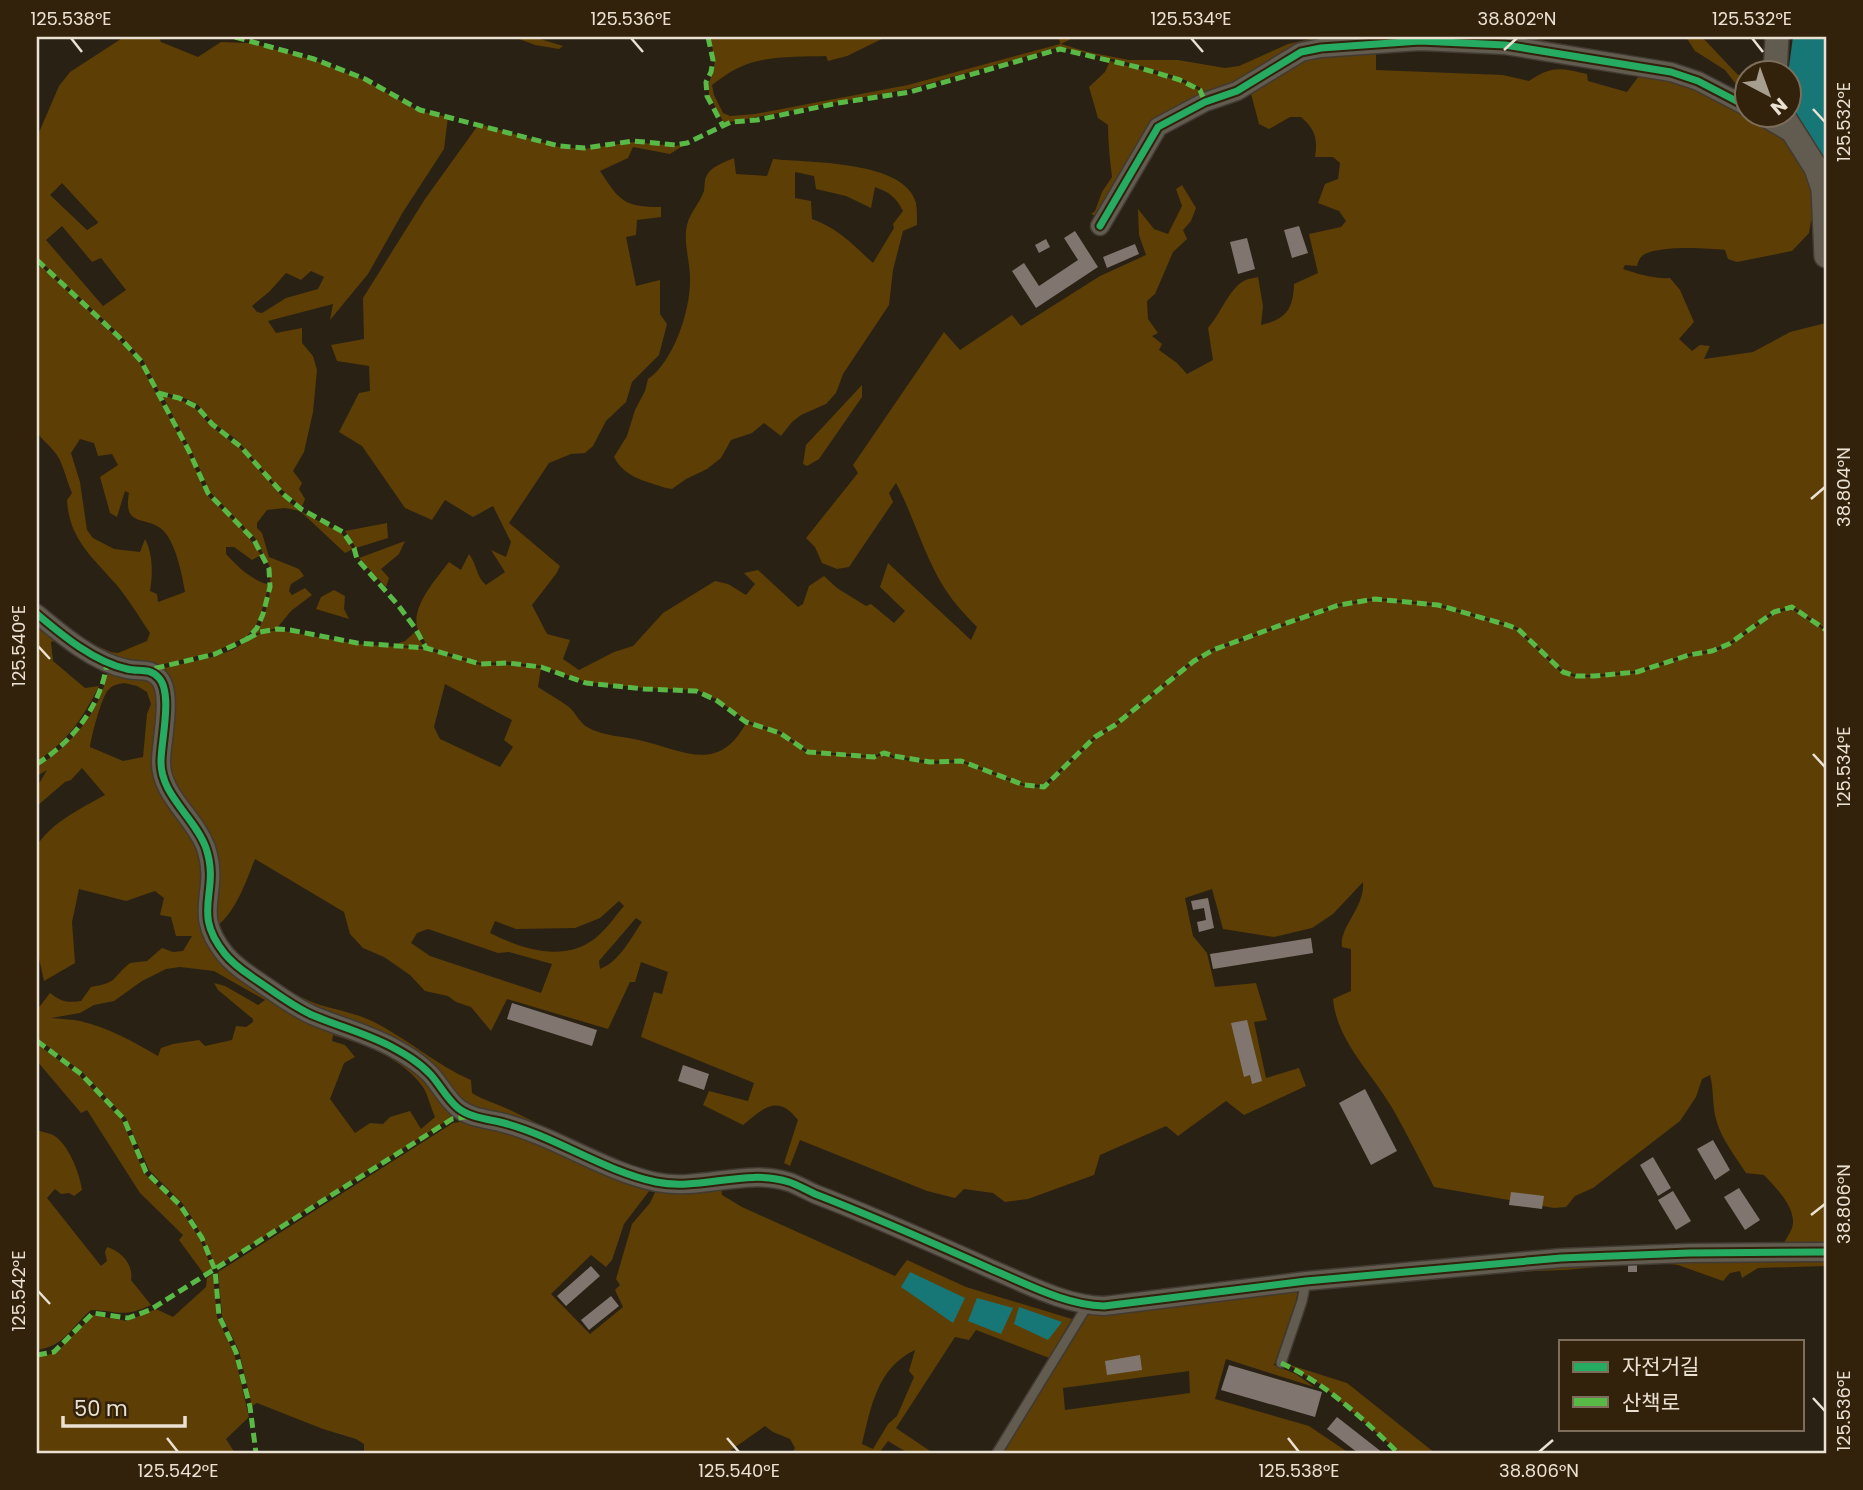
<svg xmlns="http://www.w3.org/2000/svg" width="1863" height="1490" font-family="Poppins,'Noto Sans KR',sans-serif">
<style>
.green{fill:#5d3e05;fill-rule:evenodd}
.water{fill:#177776}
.building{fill:#81766f}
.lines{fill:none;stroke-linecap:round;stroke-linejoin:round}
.service-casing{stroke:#413a31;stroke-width:12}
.minor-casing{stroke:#413a31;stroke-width:21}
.tertiary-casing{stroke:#413a31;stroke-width:26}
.service{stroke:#615b50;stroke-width:9}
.minor{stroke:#615b50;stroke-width:18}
.tertiary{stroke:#615b50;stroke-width:23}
.quiet{stroke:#58b947;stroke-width:5;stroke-dasharray:10 5;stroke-linecap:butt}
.cycleway-casing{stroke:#32220b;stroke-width:11}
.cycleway{stroke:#26ab63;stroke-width:7}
.ticks{fill:none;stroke:#ebe1d3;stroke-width:2.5}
.neatline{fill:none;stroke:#ebe1d3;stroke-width:2.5}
.ticks-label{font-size:18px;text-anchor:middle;fill:#ebe1d3}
</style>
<rect width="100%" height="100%" fill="#292114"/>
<g class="green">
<path d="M124 37H159L161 42 198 57 221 42 250 43 314 60 364 80 419 111 448 117 444 149 403 212 368 274 330 320 333 304 268 321 276 333 302 328V343L313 356 317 370 313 412 304 452 293 471 302 483 299 489 305 499 302 507 274 483 236 439 213 423 198 405 190 400 159 391 143 360 120 335 37 258V137L59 86 70 72ZM62 183 98 222V223L87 230 50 195ZM62 226 92 262 101 258 126 290 103 306 46 240ZM311 271 324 277 318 289 286 298 262 313 257 312 252 306 270 291 286 273 301 280Z"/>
<path d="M514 37H534L563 46 559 49 535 45Z"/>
<path d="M710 37H886L847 56 828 61 826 56C797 57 762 55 736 69 728 73 720 79 712 85L714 95 723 113 730 116 755 114 908 85 1060 44 1059 37H1075L1061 44 1088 52 1129 60H1178L1225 68 1239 66 1288 44 1319 37H1524L1680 65 1742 92 1725 70 1695 51 1686 37H1702L1738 75 1747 74 1748 103 1646 63 1347 42 1206 99 1201 88 1181 78 1138 65 1060 47 909 89 724 123 709 95V82L713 73 715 61Z"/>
<path d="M1376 47V70L1503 75 1529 81C1552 65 1561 68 1587 74L1588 81 1627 92 1644 69 1671 75 1748 116H1756L1792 137 1821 210 1811 221 1809 233 1792 251 1737 262 1728 259 1725 250C1707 248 1656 245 1642 256 1639 259 1638 262 1637 266L1625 265 1623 269C1638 274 1654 279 1670 278L1680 290 1694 322 1679 339 1692 351 1700 345 1710 346 1704 359 1753 352 1790 332 1826 323V629L1792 606 1774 611 1729 643 1712 650 1688 654 1636 671 1594 675H1576L1563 671 1518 628 1507 624 1438 604 1375 598 1339 604 1212 649 1193 660 1115 724 1095 736 1043 785 1024 784 961 760 930 761 894 756 884 752 873 756 808 751 781 732 747 721 716 699 697 690 644 688 586 682 542 666 508 662 480 663 428 647C425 641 419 633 417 627 412 605 437 578 449 562L461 570 469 554C477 564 476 577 486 585L505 572 491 550 506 557 511 542 493 506 473 517 445 500 432 520 405 508 362 446 339 432 359 393 370 391 369 366 337 361 331 345 364 339 363 298 425 199 479 124 559 147 584 149 633 142 676 146 687 143 670 154 633 147 628 158 600 171C620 201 623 207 661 207V217L637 220 636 235 626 237 636 286 660 280V314L667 324 659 355 632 382 626 402 606 421 593 446 585 453 571 454 549 463 509 523 560 566 556 574 532 605 547 634 570 640 563 659 579 670 614 652 633 646 663 613 715 581 728 584 746 595 755 584 744 573 758 570 798 607 803 604 809 586 824 576 837 588 866 606 871 604 894 623 905 611 880 587 888 563 971 640 977 627C965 615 954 603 945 589 924 556 914 517 896 483L889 493 893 502 849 567 837 569 822 563 815 547 806 538 858 473 853 465 944 332 960 350 1012 315 1021 326 1100 276 1146 255 1139 235 1138 209 1154 229 1168 234 1182 206 1176 189 1182 185 1196 208 1191 221 1183 230 1187 239 1173 252 1155 294 1147 301 1148 319 1158 333 1152 336 1162 344 1159 350 1177 363 1187 374 1213 360 1208 328C1219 316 1229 290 1242 282 1246 279 1254 278 1258 277L1263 306 1261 325C1286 319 1293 310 1294 284L1318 273 1309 234 1341 227 1346 221 1339 211 1318 203 1325 184 1338 179 1340 163 1333 157H1315C1318 139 1315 129 1301 117H1290L1269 129 1259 124 1249 86 1302 55Z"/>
<path d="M1110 61 1180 81 1199 90 1204 102 1160 124 1101 218 1091 214 1095 211 1102 192 1112 177C1110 160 1108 143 1108 125L1098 118 1089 87 1105 72Z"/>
<path d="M734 158 736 174 767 176 773 159C809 163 905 160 916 203 917 210 917 218 917 225L903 231 893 270 889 305 843 374 836 393 826 404 801 415 792 422 781 436 764 423 752 433 731 440 721 458 707 469 686 479 672 489 666 488C645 481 624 477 614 457L627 436 635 410 645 391 648 379C674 361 691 309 690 278 690 261 683 242 687 225 690 212 700 203 704 191 705 186 704 179 707 175 712 166 725 162 734 158ZM795 172 814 176 816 189 846 196 871 208 875 187C889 192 896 197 903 211L893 224 894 228 873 263C853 245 838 228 812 219L811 201 795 198Z"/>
<path d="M37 267H42L118 338 139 362 188 452 206 494 245 532 261 555 252 560 234 547H226V554C238 567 250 579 267 584L268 587 261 614 255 627 246 637 214 652 147 668H128L44 617 55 618 92 644 111 652 118 653 147 641 150 633C139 617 128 598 115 583 91 556 69 538 67 500L72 493C66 480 63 460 53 450 47 443 42 440 37 432ZM80 439 94 443 98 456 112 454 118 465 100 477 110 513 117 517 125 491 129 493C122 532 151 512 167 535 177 550 182 574 185 592L158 602 157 594 150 591C153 574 153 554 145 539L140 552 114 549 93 538 87 530 80 482 71 453Z"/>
<path d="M862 385V397L819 459 807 466 803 464 806 445Z"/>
<path d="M162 395 189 403 195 408 210 425 240 448 282 496 300 511 342 534 353 549 345 553 300 511 285 508 267 510 257 523V528L262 533 269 557 299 569 304 576 291 584 289 591 292 595 305 588 312 595 291 611 277 628 252 635 259 629 269 601 271 569 255 538 210 492 191 450Z"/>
<path d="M387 523 388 538 356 548 345 531Z"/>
<path d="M405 541 399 554 381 569 389 578 386 587 359 558Z"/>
<path d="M334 590 345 596 344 609 349 619 316 609 321 597Z"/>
<path d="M1375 600 1437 606 1507 626 1517 630 1562 673 1576 677H1594L1637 673 1689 656 1713 652 1730 645 1775 613 1792 609 1826 631V1250L1689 1251 1549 1257V1252L1695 1245 1784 1243C1787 1237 1793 1229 1793 1223 1794 1205 1775 1187 1764 1175L1746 1173C1736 1157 1721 1139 1716 1119 1712 1105 1714 1090 1710 1075L1702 1079 1696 1097 1680 1121 1593 1188 1575 1196 1566 1207 1554 1208 1434 1187C1421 1162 1408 1136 1394 1111 1373 1074 1337 1042 1333 999L1351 991V949L1342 947C1339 927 1365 908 1363 882L1333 914 1312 928 1274 937 1223 929 1212 889 1185 898 1193 936 1207 953 1215 987 1256 983 1267 1020 1254 1022 1266 1078 1299 1068 1306 1086 1244 1115 1226 1101 1178 1136 1166 1126 1100 1155 1094 1175 1028 1199 1005 1202 993 1193 964 1189 955 1198 927 1191 800 1140 790 1166 784 1163 798 1120C777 1093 763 1109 743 1125L703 1105 709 1091 748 1101 754 1083 641 1037 654 992 662 994 668 972 641 962 635 982H630L608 1029 507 999 491 1031 471 1007 456 1002 448 996 425 991 410 975 384 957 363 948 350 934 344 912 255 859C245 884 235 915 212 930 238 963 279 989 317 1004 336 1010 356 1013 374 1022 408 1039 436 1065 471 1080L472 1093C485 1101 498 1104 512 1111 540 1124 567 1140 595 1152L592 1155 528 1128 472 1114 459 1107 432 1074 413 1057 365 1032 314 1014 291 1002 236 965 218 941 208 919 213 867 207 844 199 827 168 785 164 774 167 688 162 677 152 671 216 656 232 650 261 633 278 630 357 644 425 649 480 665H508L541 668 538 687C548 694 560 700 569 707 576 713 579 722 587 727 602 736 622 736 639 740 683 750 718 775 746 723L780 734 807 753 874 758 884 754 893 758 930 764 961 762 1024 786 1044 788 1096 738 1116 725 1194 662 1213 651 1339 606ZM445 684 512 720 504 740 513 747 500 767 440 739 434 727ZM619 901 624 906C616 915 608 927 599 935 567 964 524 950 490 933L495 921 516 929 575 928 600 918ZM636 918 642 922C630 939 620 961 600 969L599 961ZM428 929 498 953 509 952 552 964 541 993 430 956 411 943 417 933Z"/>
<path d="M37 616 65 639 51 642 53 661 85 688 99 686C83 718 67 742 37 761Z"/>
<path d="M415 632 424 647 393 645 405 641Z"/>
<path d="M108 663 159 680V762L203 846 205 907 234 968 387 1047 467 1115 451 1118 216 1267 195 1222 182 1203 149 1170 126 1118 82 1072 37 1038V1010L50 993C62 1002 67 1003 81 1001L91 987C120 982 111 978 130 963L147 961 162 948 173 952 183 951 192 936H176L171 917 160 915 164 898 155 891 126 901 79 889 72 922 75 963 44 981 37 949V845C54 821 80 809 105 795L82 768 71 780 65 782 37 806V787L47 770 37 776V767C72 744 106 707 108 663ZM124 683 137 686 147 692 151 704 147 714 143 757 123 761 90 747C91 737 102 695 109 689 113 685 118 684 124 683ZM180 967 214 971 265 1000 258 1005 225 986 214 983 218 990 253 1019V1022L246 1027 236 1026 232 1040 205 1046 199 1040 173 1044 161 1048 158 1056C134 1042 107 1027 80 1021 70 1019 60 1019 51 1018L80 1013 94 1005 114 1001 142 981 166 969ZM333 1035C366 1045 402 1058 423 1087 428 1095 431 1108 435 1117L421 1129 410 1111 390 1117 383 1124 370 1123 355 1133 330 1099 344 1063 355 1057 345 1045 332 1041Z"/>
<path d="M37 1044 79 1075 122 1120 144 1173 179 1207 200 1239 212 1269 204 1274 179 1240 183 1235 140 1193 87 1110 81 1113 37 1061Z"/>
<path d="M467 1121 490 1125 653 1186 624 1224 612 1260 606 1267 591 1255 551 1294 590 1334 623 1307 615 1290 620 1285 616 1279 632 1224 650 1203 658 1186H721L722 1195 742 1207 895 1276 907 1260 966 1287 1072 1319 1049 1358 976 1330 969 1340 955 1337 896 1428 933 1453H908L888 1441 879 1453H792L795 1448 790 1439 773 1432 765 1426 727 1453H364V1444L356 1439 323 1429 257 1403 252 1406 239 1351 222 1316 218 1272 453 1123ZM915 1350 909 1371 914 1377 897 1416 888 1424 873 1449 862 1444C871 1407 877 1368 915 1350Z"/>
<path d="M37 1130C42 1132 49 1133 53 1135 68 1143 80 1174 82 1190L74 1196 69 1193 61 1194 55 1189 47 1198 101 1266 107 1261 105 1252 107 1247C121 1251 134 1265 131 1280L151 1305C124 1318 118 1311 91 1310 71 1327 65 1346 37 1350Z"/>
<path d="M1826 1256V1266L1758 1268 1742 1278 1740 1271 1730 1273 1723 1281 1678 1265 1653 1262 1564 1270 1448 1274 1559 1264Z"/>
<path d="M213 1274 217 1317 234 1353 249 1417 226 1439 235 1453H37V1357L56 1353 93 1315 127 1321 156 1309 173 1317 206 1287 207 1278Z"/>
<path d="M1298 1289 1296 1301 1274 1365 1296 1374 1314 1387 1226 1359 1215 1399 1309 1426 1349 1453H1003L1088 1315ZM1189 1371 1190 1393 1065 1410 1063 1388Z"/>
<path d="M1287 1364 1347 1383 1435 1453H1400L1323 1386Z"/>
</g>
<g class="water">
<path d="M1793 37H1826V171L1792 108 1790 74H1788Z"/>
<path d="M910 1272 965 1298 953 1323 901 1287Z"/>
<path d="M977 1298 1013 1308 1001 1334 968 1321Z"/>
<path d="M1019 1307 1062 1322 1048 1340 1014 1324Z"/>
</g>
<g class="building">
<path d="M1299 226 1308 253 1292 258 1284 230Z"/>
<path d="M1075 231 1098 267 1036 308 1012 271 1024 263 1039 286 1078 260 1064 238Z"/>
<path d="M1247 238 1255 269 1238 274 1230 242Z"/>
<path d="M1046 239 1050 247 1039 253 1035 245Z"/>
<path d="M1135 244 1139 254 1107 268 1103 257Z"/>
<path d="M1208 898 1214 928 1199 932 1197 922 1206 920 1204 908 1193 910 1191 901Z"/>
<path d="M1311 938 1313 953 1213 969 1210 954Z"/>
<path d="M512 1003 597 1030 592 1046 507 1019Z"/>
<path d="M1247 1020 1262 1081 1252 1084 1250 1075 1244 1077 1231 1023Z"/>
<path d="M683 1065 709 1074 704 1090 678 1081Z"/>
<path d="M1365 1089 1397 1151 1371 1165 1339 1103Z"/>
<path d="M1713 1140 1730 1170 1715 1180 1697 1149Z"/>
<path d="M1653 1157 1671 1188 1658 1196 1640 1165Z"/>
<path d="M1739 1188 1760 1220 1745 1230 1724 1197Z"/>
<path d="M1673 1191 1691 1221 1676 1230 1658 1200Z"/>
<path d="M1511 1192 1544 1196 1542 1209 1509 1205Z"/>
<rect x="1628" y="1265" width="9" height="7"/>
<path d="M591 1266 600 1276 566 1306 557 1296Z"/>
<path d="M611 1296 619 1306 589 1330 581 1320Z"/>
<path d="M1140 1355 1142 1370 1107 1375 1105 1361Z"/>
<path d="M1229 1365 1322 1392 1315 1417 1221 1390Z"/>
<path d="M1337 1417 1383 1453H1358L1327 1429Z"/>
</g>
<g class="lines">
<defs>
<g id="service">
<path d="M1281 1363 1302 1301 1306 1281"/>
<path d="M997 1453 1087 1306"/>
</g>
<g id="minor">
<path d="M1762 116 1793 134"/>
<path d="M1100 226 1158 127 1205 102 1237 91 1301 52 1321 48 1420 41 1505 45 1671 72 1698 81 1748 107"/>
<path d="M37 614C62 635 94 662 127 669 139 672 149 667 159 678 173 693 161 742 161 761 160 795 195 817 206 848 221 893 190 911 225 954 233 964 242 970 252 977 272 990 290 1005 312 1015 338 1026 365 1033 390 1046 405 1054 419 1062 431 1075 440 1085 447 1099 458 1108 470 1118 489 1119 504 1123 556 1137 604 1171 656 1182 700 1191 746 1168 789 1182 798 1185 806 1190 815 1194 875 1217 933 1243 991 1269 1027 1284 1065 1305 1104 1306L1306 1281 1561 1258 1689 1253 1826 1252"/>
</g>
<g id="tertiary">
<path d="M1775 74 1777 37"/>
<path d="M1783 116 1816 168 1823 189 1826 256"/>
</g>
</defs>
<use href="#service" class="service-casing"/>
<use href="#minor" class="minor-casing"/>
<use href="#tertiary" class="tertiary-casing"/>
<use href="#service" class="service"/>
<use href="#minor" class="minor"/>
<use href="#tertiary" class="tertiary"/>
<g class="quiet">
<path d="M235 37 314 59 365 79 420 110 559 146 585 148 633 141 676 145 687 143 731 122 757 120 838 103 910 92 1060 49 1137 67 1180 80 1200 90 1205 102"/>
<path d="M708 37 713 60 711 72 706 82 707 96 723 126"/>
<path d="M37 260 119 337 141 361 189 451 208 493 254 540 269 569 270 587 263 614 257 628 247 639 215 654 148 670"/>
<path d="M158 393 179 398 197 407 212 424 241 447 283 494 301 509 343 532 354 548 357 559 398 605 415 628 426 648"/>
<path d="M247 639 260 632 277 629 290 630 357 643 426 648 480 664 508 663 541 667 586 683 644 689 696 691 716 700 746 722 780 733 808 752 874 757 884 753 894 756 930 762 961 761 1024 785 1044 787 1095 737 1115 725 1194 661 1213 650 1281 625 1339 605 1375 599 1438 605 1507 625 1518 629 1563 672 1576 676H1594L1637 672 1689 655 1712 651 1729 644 1774 612 1792 607 1826 630"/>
<path d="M37 764C73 741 102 705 107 662"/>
<path d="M37 1041 81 1074 124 1119 146 1172 180 1205 202 1238 215 1270 219 1316 236 1352 250 1407 256 1453"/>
<path d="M37 1355 54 1352 93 1313 128 1318 150 1310 452 1119 472 1116"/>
<path d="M1281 1363C1324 1382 1365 1420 1398 1453"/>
</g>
<defs>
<g id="cycleway">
<path d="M1100 226 1158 127 1205 102 1237 91 1301 52 1321 48 1420 41 1505 45 1671 72 1698 81 1748 107"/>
<path d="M37 614C62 635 94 662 127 669 139 672 149 667 159 678 173 693 161 742 161 761 160 795 195 817 206 848 221 893 190 911 225 954 233 964 242 970 252 977 272 990 290 1005 312 1015 338 1026 365 1033 390 1046 405 1054 419 1062 431 1075 440 1085 447 1099 458 1108 470 1118 489 1119 504 1123 556 1137 604 1171 656 1182 700 1191 746 1168 789 1182 798 1185 806 1190 815 1194 875 1217 933 1243 991 1269 1027 1284 1065 1305 1104 1306L1306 1281 1561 1258 1689 1253 1826 1252"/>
</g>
</defs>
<use href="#cycleway" class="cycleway-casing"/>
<use href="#cycleway" class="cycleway"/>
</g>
<path class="ticks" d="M71 38 82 52M631 38 643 52M1191 38 1203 52M1752 38 1763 52M1504 50 1517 38M1813 109 1825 122M1811 499 1825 487M38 646 50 659M1813 754 1825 767M1811 1215 1825 1204M38 1291 50 1304M1813 1398 1825 1411M167 1438 178 1452M727 1438 739 1452M1288 1438 1299 1452M1539 1452 1553 1440"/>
<rect width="1863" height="1490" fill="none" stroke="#32220b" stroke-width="77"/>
<rect x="1559" y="1340" width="245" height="91" fill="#32220b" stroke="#7c6e5b" stroke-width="2"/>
<rect x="1573" y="1362" width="35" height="10" fill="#26ab63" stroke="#7c6e5b" stroke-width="2"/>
<text x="1622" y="1374" font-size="21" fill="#ebe1d3">자전거길</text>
<rect x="1573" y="1397" width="35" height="10" fill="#58b947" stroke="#7c6e5b" stroke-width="2"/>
<text x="1622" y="1410" font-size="21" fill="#ebe1d3">산책로</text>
<g transform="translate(1768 94) rotate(139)"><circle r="33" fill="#32220b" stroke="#7c6e5b" stroke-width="2"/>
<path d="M0-5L12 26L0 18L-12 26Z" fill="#a79e90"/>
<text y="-10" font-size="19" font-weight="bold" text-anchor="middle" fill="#ebe1d3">N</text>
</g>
<path d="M63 1416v10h122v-10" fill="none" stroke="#ebe1d3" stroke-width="3.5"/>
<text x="74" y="1416" font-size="21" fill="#ebe1d3" stroke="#32220b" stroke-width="5" paint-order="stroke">50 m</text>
<rect x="38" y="38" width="1787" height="1414" class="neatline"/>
<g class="ticks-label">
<text x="71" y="25">125.538°E</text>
<text x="631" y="25">125.536°E</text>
<text x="1191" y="25">125.534°E</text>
<text x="1517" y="25">38.802°N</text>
<text x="1752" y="25">125.532°E</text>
<text transform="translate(1844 122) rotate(-90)" y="6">125.532°E</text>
<text transform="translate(1844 487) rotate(-90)" y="6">38.804°N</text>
<text transform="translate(19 646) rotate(-90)" y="6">125.540°E</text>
<text transform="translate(1844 767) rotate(-90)" y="6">125.534°E</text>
<text transform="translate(1844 1204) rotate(-90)" y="6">38.806°N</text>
<text transform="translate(19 1291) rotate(-90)" y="6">125.542°E</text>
<text transform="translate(1844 1411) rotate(-90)" y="6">125.536°E</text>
<text x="178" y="1477">125.542°E</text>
<text x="739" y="1477">125.540°E</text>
<text x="1299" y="1477">125.538°E</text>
<text x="1539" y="1477">38.806°N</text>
</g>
</svg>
